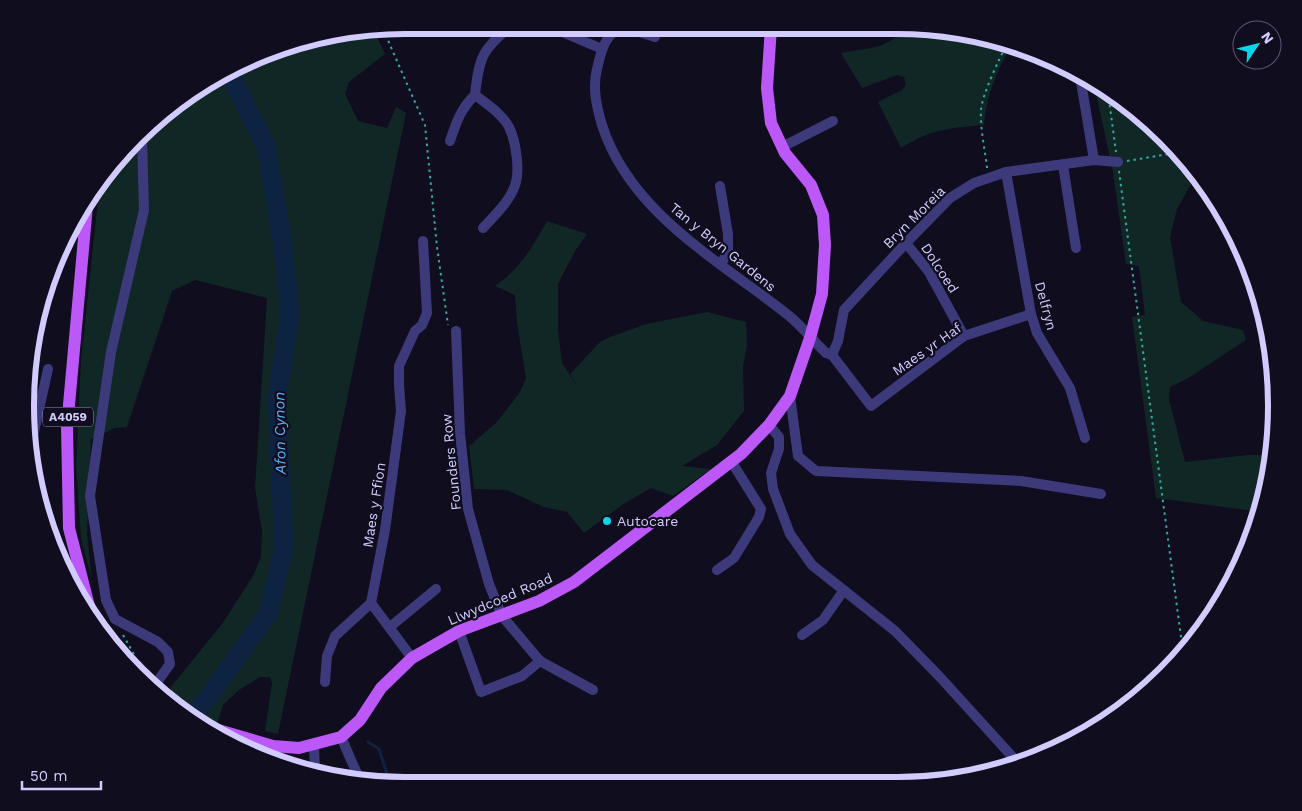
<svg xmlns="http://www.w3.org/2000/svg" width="1302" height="811" font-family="'Work Sans',sans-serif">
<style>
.green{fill:#102726}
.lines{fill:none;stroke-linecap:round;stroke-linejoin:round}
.stream{stroke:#0e2241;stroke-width:3}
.river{stroke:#0e2241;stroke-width:19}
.path{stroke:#33aaa2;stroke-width:2;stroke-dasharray:2.5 4;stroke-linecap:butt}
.minor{stroke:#3c3a7b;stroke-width:10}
.major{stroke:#bb58f7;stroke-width:12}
.poi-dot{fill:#0bd4ea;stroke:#100d1e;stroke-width:2}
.labels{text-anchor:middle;stroke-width:4.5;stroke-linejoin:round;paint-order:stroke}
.shield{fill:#100d1e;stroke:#9793ba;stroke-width:1}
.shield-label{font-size:12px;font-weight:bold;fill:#d1ccfd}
.street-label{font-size:14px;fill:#d1ccfd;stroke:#100d1e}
.poi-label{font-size:14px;fill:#d1ccfd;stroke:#100d1e;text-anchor:start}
.water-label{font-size:15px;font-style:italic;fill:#5fb1f8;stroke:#100d1e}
.rim{fill:none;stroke:#d1ccfd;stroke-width:6}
</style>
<rect width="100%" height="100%" fill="#100d1e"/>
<g class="green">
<path d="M905 28H946L1011 46C997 70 986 97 984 125 950 128 931 129 901 148L878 102 902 90 906 85 904 77 897 75 862 88 841 53C868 47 886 51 905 28Z"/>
<path d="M374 30 385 54 349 82 345 94 358 121 387 128 396 107 406 113 278 734 265 731 272 683 270 677H260L239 690 223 705 217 724 191 712 176 702 170 688 222 624 253 576 261 557 262 531 255 488 267 298 195 280 172 291 127 427 115 428 91 439 87 534 92 580 81 539 76 466 81 360 100 181 104 174 181 101C198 100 206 100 210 81L283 45Z"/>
<path d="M1094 84 1128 104 1183 155 1190 165 1191 184 1177 209 1170 237 1181 302 1203 321 1243 330 1246 340 1190 377 1170 387 1169 399 1185 462 1248 455H1272L1264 504 1261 512 1156 498 1132 317 1145 315 1139 266 1126 264 1113 172Z"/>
<path d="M547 221 587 234 575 251 558 284V330L562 363 578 387 570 374 601 341 613 336 646 324 707 312 746 322 747 345 743 366 744 411 717 445 682 466 711 469 673 496 651 488 625 503 584 533 567 512 544 507 507 490 474 489 469 446 497 422 520 392 526 378 517 323 515 295 495 286C520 269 533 246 547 221Z"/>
</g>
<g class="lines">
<path class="stream" d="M368 742 379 749 390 783"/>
<path class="river" d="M192 718 213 691 268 614 284 548 277 398 290 315 283 245 266 146 229 72"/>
<g class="path">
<path d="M383 29 425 125 437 247 448 325"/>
<path d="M1108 92 1116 152"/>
<path d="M1127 161 1180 152"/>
<path d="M987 168C985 149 980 129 981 110 982 95 999 59 1007 44"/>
<path d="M1119 171 1183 652"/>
<path d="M123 635 135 656 130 660"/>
</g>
<g class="minor">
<path d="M548 26 602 49"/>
<path d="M655 37 624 27C621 29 616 30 614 32 603 40 600 57 597 69 592 88 597 108 602 125 630 213 720 261 788 315 802 326 813 341 826 353L832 355 838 341 844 310 906 243 950 198 974 183 1006 172 1094 160 1118 162"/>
<path d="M1080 76 1094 160"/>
<path d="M475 95C487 104 502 114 509 127 516 141 521 173 514 188 508 203 494 216 483 228"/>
<path d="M142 138 144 210 111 352 90 496 106 600 115 619 158 642 168 652 170 664 155 685"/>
<path d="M450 141C456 123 461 108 475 95 479 58 482 49 511 26"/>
<path d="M782 147 833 121"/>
<path d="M1063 165 1076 248"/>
<path d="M1006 172 1031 314 1037 333 1070 388 1085 438"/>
<path d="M720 186 728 234V250L721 265"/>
<path d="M906 243 929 272 964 336"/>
<path d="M456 331 460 433 468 509 489 584 502 616 540 661 593 690"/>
<path d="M832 355 871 406 964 336 1031 314"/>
<path d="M790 396 798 456 816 471 1021 481 1101 494"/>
<path d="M769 425 779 437V449L771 473 773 489 790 534 812 565 895 631 939 676 1019 764"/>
<path d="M32 441 48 369"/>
<path d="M717 570 734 558 759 517 761 509 731 461"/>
<path d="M371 603 412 658"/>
<path d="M390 627 436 589"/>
<path d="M459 631 481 692 522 676 540 661"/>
<path d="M802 635 823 620 844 590"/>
<path d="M325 682 327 656 335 636 371 603 385 530 401 411 399 385V366L415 331 422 325 427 313 423 241"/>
<path d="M341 737C345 745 358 779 363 783"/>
<path d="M314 746 315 772"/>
<path d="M325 774 359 780"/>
</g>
<g class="major">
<path d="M87 205 67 427 69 528 91 614 97 625"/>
<path d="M149 680 155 685 158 691"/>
<path d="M208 727 273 746 299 748 341 737 360 720 381 688 412 658 459 631 539 601 574 582 741 454 769 425 790 396 810 338 822 294 825 245 823 215 811 185 785 153 771 123 767 88 771 27"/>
</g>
</g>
<circle class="poi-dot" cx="607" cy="521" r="5"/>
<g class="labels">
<rect class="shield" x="43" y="407.5" width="50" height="19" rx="4"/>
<g class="shield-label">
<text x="68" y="421">A4059</text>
</g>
<g class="street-label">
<text transform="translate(914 217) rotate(-45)" y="5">Bryn Moreia</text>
<text transform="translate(723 247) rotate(39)" y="5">Tan y Bryn Gardens</text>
<text transform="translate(940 268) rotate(57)" y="5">Dolcoed</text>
<text transform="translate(1046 306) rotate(75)" y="5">Delfryn</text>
<text transform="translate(927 349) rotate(-35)" y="5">Maes yr Haf</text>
<text transform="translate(451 462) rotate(-96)" y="5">Founders Row</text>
<text transform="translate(374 505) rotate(-81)" y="5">Maes y Ffion</text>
<text transform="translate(500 599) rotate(-23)" y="5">Llwydcoed Road</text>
</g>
<g class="poi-label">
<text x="617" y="526">Autocare</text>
</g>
<g class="water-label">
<text transform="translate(280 433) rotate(-91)" y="5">Afon Cynon</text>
</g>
</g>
<path d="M0 0H1302V811H0ZM405 34H897A371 371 0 0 1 1268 405V406A371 371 0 0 1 897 777H405A371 371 0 0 1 34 406V405A371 371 0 0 1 405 34Z" fill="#100d1e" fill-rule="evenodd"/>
<path class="rim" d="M405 34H897A371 371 0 0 1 1268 405V406A371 371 0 0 1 897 777H405A371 371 0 0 1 34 406V405A371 371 0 0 1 405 34Z"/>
<g transform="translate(1257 45) rotate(55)"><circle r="24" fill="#100d1e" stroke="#5d5977"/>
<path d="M0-4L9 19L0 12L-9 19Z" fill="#0bd4ea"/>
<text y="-8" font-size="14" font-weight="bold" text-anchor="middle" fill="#d1ccfd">N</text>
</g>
<path d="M22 781v8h79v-8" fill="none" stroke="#d1ccfd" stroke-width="2.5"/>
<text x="30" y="781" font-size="15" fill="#d1ccfd" stroke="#100d1e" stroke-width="4" paint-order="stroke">50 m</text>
</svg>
